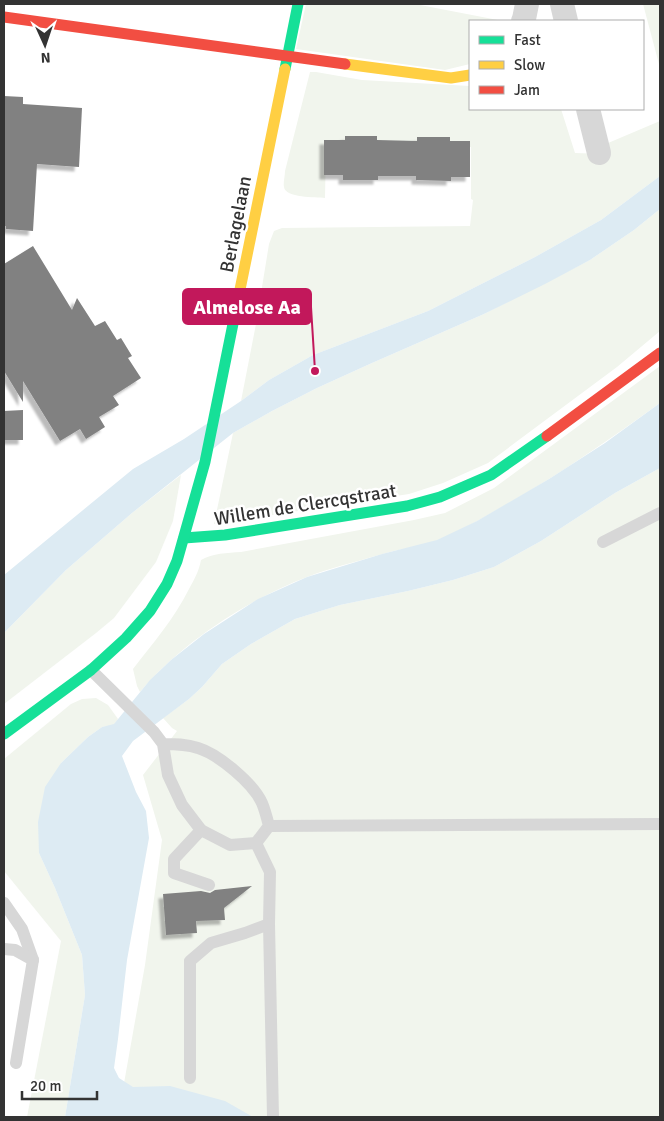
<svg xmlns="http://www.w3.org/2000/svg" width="664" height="1121" font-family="Signika,sans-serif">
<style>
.green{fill:#f1f5ed}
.water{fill:#ddebf3}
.building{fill:#818181;filter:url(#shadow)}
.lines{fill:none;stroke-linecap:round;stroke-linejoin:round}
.lane{stroke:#d7d7d7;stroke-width:12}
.street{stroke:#d7d7d7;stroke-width:24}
.fast{stroke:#16e098;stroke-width:11}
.slow{stroke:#ffcf43;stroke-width:11}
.jam{stroke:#f24e42;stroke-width:11}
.labels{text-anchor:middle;stroke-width:5;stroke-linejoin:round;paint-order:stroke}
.street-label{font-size:19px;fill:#333;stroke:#fff}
.leader{fill:none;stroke:#c2185b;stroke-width:2}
.callout-dot{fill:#c2185b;stroke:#fff;stroke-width:2}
.callout{fill:#c2185b;stroke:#c2185b;stroke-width:2}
.callout-label{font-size:20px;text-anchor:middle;font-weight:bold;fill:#fff}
</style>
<defs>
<filter id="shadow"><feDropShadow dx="-4.5" dy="4.5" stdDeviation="1" flood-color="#0004"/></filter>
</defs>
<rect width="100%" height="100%" fill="#fff"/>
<g class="green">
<path d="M306 4H415L503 21H470V64L445 70 296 49Z"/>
<path d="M643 4H660V68Z"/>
<path d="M310 72H316L362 80 470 86V109H561L575 153 604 154 601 146 660 121V176L601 220 535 257 428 311 313 355 269 380 241 401 256 324 269 244 274 231 282 228 470 226 473 200 471 199V147L326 146 325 198C316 197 285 198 284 187 283 183 285 176 285 171Z"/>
<path d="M660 209V331L617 367 488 463 443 483 409 494 214 524 233 433 272 411 317 388 372 363 484 314 590 260 634 230Z"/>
<path d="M660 366V403C609 440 557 476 502 507 481 519 460 531 438 540 419 547 398 549 379 555 355 562 330 568 307 577 247 600 181 643 140 692L137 686 133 669C153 643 174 619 189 589 194 580 199 571 201 560 213 553 227 553 241 552L414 520 445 513 494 488Z"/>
<path d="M660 468V1117H118L145 965 162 840 143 775 177 731 172 728 163 718 189 699 202 687 222 664 251 644 295 619 340 605 408 591 453 580 494 567 541 541 615 493Z"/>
<path d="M181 475 173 521 156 562 114 618 96 633 4 704V633L66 570 132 513Z"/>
<path d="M96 698 108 705 118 719 114 725 102 727 88 737 61 763 39 853 55 888 82 955 85 995 65 1117H27L61 941 4 871V759L71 704 82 699Z"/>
</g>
<g class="water">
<path d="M660 176V209L634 230 590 260 545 284 484 314 372 363 317 388 272 411 233 433 132 513 66 570 4 633V575L133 469 184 439 241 401 269 380 313 355 428 311 535 257 601 220Z"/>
<path d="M660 403V468L615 493 541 541 494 567 453 580 408 591 340 605 295 619 251 644 222 664 202 687 189 699 133 741 122 756 136 792 146 811 149 838 127 960 118 1039 114 1068 119 1078 133 1087 170 1086 225 1101 253 1117H65L85 995 82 955 55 888 39 853 38 822 45 787 61 763 88 737 102 727 114 724 150 680 171 660 204 634 258 599 307 577 382 554 437 540 477 521 549 479 605 443Z"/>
</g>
<g class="building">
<path d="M4 96 23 97V104L82 108 79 167 37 164 33 231 6 229V226H4Z"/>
<path d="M345 136H377V140L417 141V137H450V141H470V177H451V181L416 180V176H378V180H343V175H324V140H345Z"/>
<path d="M33 246 72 310 77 298 95 326 105 321 117 340 121 338 132 356 128 358 141 378 113 396 119 405 99 417 105 427 86 439 80 429 60 441 23 381V402L4 371V264Z"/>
<path d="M23 410V440H4V411Z"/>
<path d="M252 886 224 908 225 920 196 921 197 933 166 935 163 894 201 891 210 893 215 890Z"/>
</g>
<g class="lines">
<g class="lane">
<path d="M603 542 660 513"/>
<path d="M91 670 154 732 163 744 168 775 182 805 201 830 230 845 256 843 269 826C267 818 265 810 262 803 253 783 218 754 198 748 186 744 175 744 163 744"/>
<path d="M269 826 660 824"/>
<path d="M201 830 174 859V873L209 885"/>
<path d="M256 843 270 872 269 924 273 1117"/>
<path d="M4 903 22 929 33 960"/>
<path d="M4 949 15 950 33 960 16 1063"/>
<path d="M190 1078V961L211 943 245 933 269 924"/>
</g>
<g class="street">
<path d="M562 4 566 21"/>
<path d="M523 21 524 19 527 4"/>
<path d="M588 109 599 153"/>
</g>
<g class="fast">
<path d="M285 69 298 4"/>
<path d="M184 538 225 535 407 506 440 497 491 475 547 436"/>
<path d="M4 734 91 670 126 638 150 611 167 584 177 561 205 462 235 314"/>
</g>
<g class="slow">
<path d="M345 64 451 78 470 75"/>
<path d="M235 314 285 69"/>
</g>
<g class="jam">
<path d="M4 17 345 64"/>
<path d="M547 436 660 353"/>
</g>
</g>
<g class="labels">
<g class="street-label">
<text transform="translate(235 224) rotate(-79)" y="7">Berlagelaan</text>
<text transform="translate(305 504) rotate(-9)" y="7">Willem de Clercqstraat</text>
</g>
</g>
<path class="leader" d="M315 371L311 307"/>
<circle class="callout-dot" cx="315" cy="371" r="5"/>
<rect class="callout" x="183" y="289" width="128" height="35" rx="5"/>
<g class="callout-label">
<text x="247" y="314">Almelose Aa</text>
</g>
<rect width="664" height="1121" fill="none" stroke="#333333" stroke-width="10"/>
<rect x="469" y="20" width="175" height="90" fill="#ffffff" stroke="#adadad"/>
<rect x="479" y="36" width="25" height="8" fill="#16e098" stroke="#adadad"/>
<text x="514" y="45" font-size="15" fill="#333333">Fast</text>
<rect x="479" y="61" width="25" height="8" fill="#ffcf43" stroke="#adadad"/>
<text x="514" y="70" font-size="15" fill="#333333">Slow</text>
<rect x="479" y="86" width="25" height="8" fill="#f24e42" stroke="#adadad"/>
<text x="514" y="95" font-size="15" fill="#333333">Jam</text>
<g transform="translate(45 45) rotate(177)" stroke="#ffffff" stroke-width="4" paint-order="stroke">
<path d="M0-4L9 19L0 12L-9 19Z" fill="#333333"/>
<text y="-8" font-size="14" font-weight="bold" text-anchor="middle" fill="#333333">N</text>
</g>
<path d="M22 1091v8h75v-8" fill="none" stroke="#333333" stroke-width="2.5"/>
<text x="30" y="1091" font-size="15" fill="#333333" stroke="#ffffff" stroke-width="4" paint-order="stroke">20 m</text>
</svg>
